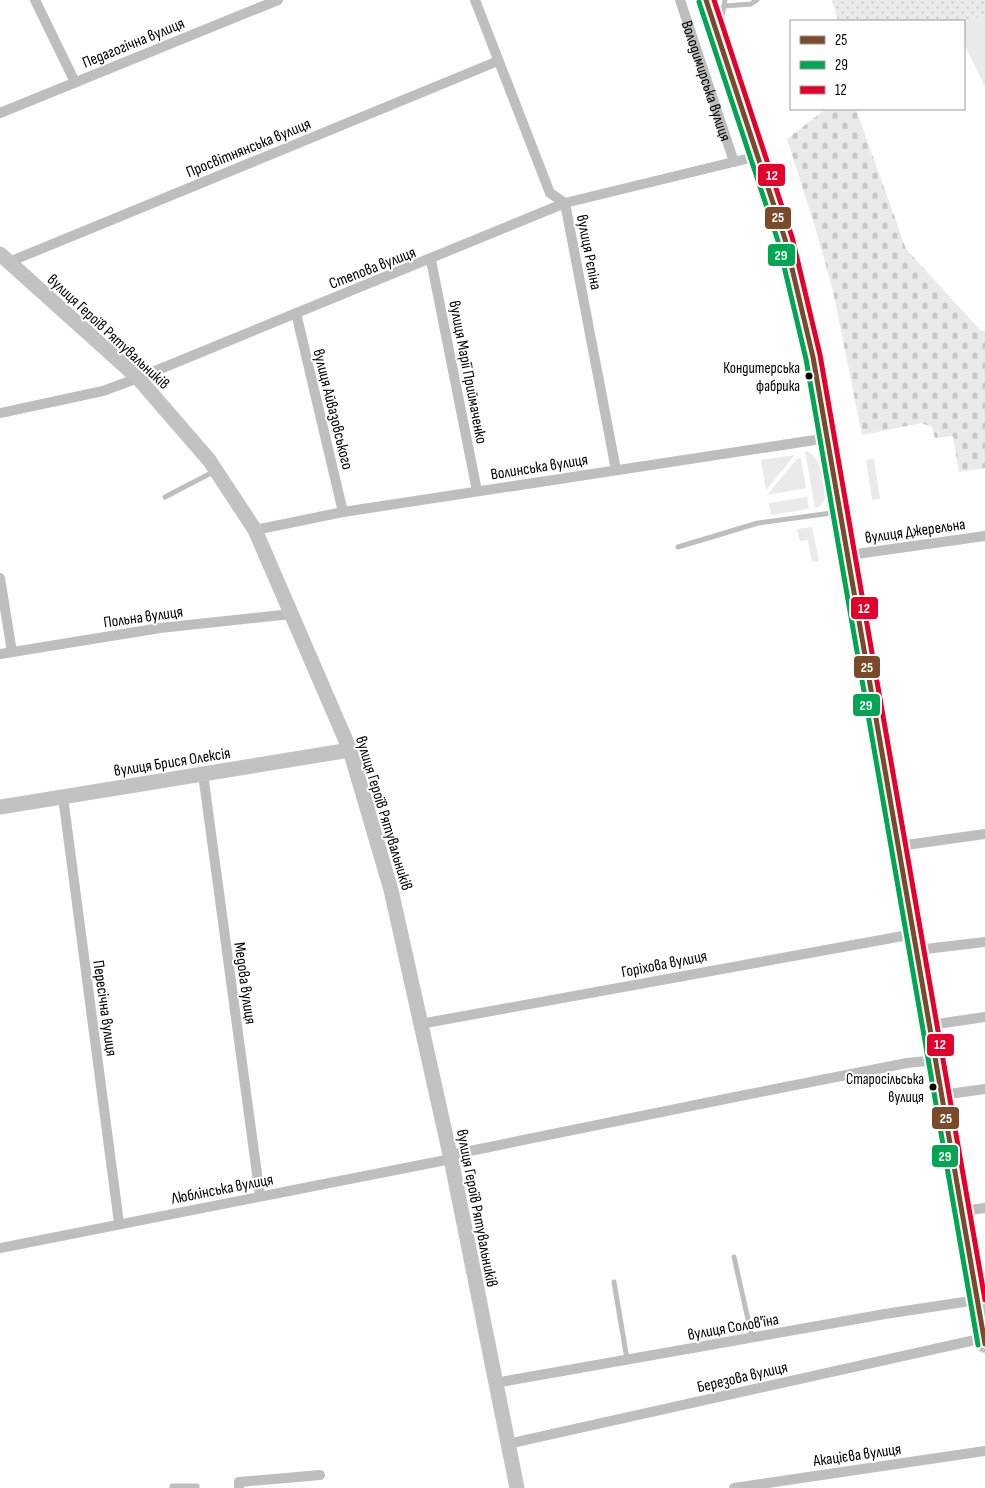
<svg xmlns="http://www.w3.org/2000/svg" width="985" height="1488" font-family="'Sofia Sans Condensed',sans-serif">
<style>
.grass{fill:#eaeaea}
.cemetery{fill:url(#cemetery-stones)}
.garden{fill:url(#garden-dots)}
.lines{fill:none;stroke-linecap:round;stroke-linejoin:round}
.primary-casing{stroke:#dbdbdb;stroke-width:19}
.lane{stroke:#bebebe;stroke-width:5}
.street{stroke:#bebebe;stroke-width:10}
.secondary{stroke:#c2c2c2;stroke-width:15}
.primary{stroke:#bdbdbd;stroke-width:16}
.bus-1-casing{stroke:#fff;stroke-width:9}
.bus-2-casing{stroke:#fff;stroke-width:9}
.bus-3-casing{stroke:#fff;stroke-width:9}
.bus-1{stroke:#7a4b2a;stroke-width:5}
.bus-2{stroke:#00a651;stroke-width:5}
.bus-3{stroke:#e4002b;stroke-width:5}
.bus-dot{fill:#000;stroke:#fff;stroke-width:2}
.labels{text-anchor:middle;stroke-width:4;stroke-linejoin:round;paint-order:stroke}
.bus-label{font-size:15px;fill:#000;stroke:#fff;text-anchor:end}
.street-label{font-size:16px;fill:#000;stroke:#fff}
.line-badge{stroke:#fff;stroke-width:2}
.badge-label{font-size:14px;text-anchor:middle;font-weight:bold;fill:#fff}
</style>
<defs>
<pattern id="cemetery-stones" width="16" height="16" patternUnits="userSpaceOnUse" patternTransform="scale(1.25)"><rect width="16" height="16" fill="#eaeaea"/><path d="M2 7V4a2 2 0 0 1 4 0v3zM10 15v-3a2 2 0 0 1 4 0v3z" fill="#c7c7c7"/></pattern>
<pattern id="garden-dots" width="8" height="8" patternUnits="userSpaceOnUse" patternTransform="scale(1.25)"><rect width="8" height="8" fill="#eaeaea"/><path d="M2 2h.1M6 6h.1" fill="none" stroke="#c7c7c7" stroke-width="1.8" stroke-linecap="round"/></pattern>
</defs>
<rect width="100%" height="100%" fill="#fff"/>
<g class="grass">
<path d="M985 15V87L964 43V22Z"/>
<path d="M805 451C823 455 823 483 825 499L819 507 815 508Z"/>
<path d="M795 455 766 490 761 460Z"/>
<path d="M801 458 806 488 767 495 797 459Z"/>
<path d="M874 459 880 499 872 500 866 460Z"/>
<path d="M807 497 809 509 771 515 769 503Z"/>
<path d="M812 527 819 561 812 562 808 540 800 541 797 529Z"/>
</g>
<path class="cemetery" d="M826 109H856L906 249 981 331 985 330V468L959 472 953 436 935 438 932 427 921 423 862 435 833 291 816 230 787 139Z"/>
<path class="garden" d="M832 0H985V15L964 22 838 21Z"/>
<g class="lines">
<defs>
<path id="primary" d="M706 0 785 239 813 357 985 1344"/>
</defs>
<use href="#primary" class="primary-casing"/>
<g class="lane">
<path d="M725 6 751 4 757 0"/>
<path d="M720 27 725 0"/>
<path d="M165 497 215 471"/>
<path d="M678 547 758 523 839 512"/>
<path d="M734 1257 752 1337"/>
<path d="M614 1282 627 1359"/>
<path d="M172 1488V1486H197V1488"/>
</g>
<g class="street">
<path d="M35 0 75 82"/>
<path d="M475 0 550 193 565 203 616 470"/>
<path id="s1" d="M680 0 734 162"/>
<path d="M0 113 278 0"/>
<path d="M431 260 477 491"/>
<path d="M9 262 498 61"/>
<path d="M296 313 343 512"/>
<path d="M0 413 103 391 138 378 565 203 758 156"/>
<path d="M255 530 343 512 828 438"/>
<path d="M849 555 985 536"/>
<path d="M0 578 12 652"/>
<path d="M0 654 160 628 291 614"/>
<path d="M203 774 260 1196"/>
<path d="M63 797 119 1223"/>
<path d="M899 846 985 834"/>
<path d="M917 950 985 942"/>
<path d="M420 1024 914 934"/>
<path d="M930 1025 985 1017"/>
<path d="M942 1095 985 1089"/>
<path d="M450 1155 740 1096 907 1063 936 1060"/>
<path d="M962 1211 985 1208"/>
<path d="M0 1248 451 1159"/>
<path d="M495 1383 885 1314 977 1300"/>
<path d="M507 1444 984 1338"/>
<path d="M239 1488V1482L320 1475"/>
<path d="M734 1488 985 1451"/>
</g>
<g class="secondary">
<path d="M0 254 138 378 209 460 255 530 350 750 391 890 451 1159 517 1488"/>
<path d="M0 807 350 750"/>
</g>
<use href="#primary" class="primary"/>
<defs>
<path id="bus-1" d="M706 0 785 239 813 357 985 1344"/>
<path id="bus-2" d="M699 2 778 241 806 359 978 1345"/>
<path id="bus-3" d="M714 0 792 237 820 355 985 1300"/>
</defs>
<use href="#bus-1" class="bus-1-casing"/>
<use href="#bus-2" class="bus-2-casing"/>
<use href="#bus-3" class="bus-3-casing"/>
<use href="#bus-1" class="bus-1"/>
<use href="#bus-2" class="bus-2"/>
<use href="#bus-3" class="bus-3"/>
</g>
<g class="bus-dot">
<circle cx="809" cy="376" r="4.5"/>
<circle cx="933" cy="1087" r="4.5"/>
</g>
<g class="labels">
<g class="bus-label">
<text x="800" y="373">Кондитерська<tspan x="800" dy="18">фабрика</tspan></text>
<text x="924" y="1084">Старосільська<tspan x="924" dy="18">вулиця</tspan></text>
</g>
<g class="street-label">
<text transform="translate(133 42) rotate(-22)" y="6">Педагогічна вулиця</text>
<text dy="6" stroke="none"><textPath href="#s1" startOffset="85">Володимирська вулиця</textPath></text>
<text transform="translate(248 147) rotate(-22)" y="6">Просвітнянська вулиця</text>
<text transform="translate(590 252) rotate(79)" y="6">вулиця Рєпіна</text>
<text transform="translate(372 267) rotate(-21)" y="6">Степова вулиця</text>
<text transform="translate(109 331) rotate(43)" y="6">вулиця Героїв Рятувальників</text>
<text transform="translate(469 372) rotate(79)" y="6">вулиця Марії Приймаченко</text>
<text transform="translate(334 409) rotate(76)" y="6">вулиця Айвазовського</text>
<text transform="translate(539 466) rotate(-9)" y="6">Волинська вулиця</text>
<text transform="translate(915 530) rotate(-8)" y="6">вулиця Джерельна</text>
<text transform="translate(143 616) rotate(-8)" y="6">Польна вулиця</text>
<text transform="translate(172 761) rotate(-9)" y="6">вулиця Брися Олексія</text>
<text transform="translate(385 813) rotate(73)" y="6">вулиця Героїв Рятувальників</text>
<text transform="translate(664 963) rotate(-11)" y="6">Горіхова вулиця</text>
<text transform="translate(246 983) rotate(82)" y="6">Медова вулиця</text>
<text transform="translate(106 1008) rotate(82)" y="6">Пересічна вулиця</text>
<text transform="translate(222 1188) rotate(-11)" y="6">Люблінська вулиця</text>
<text transform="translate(478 1208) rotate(79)" y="6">вулиця Героїв Рятувальників</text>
<text transform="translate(733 1326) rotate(-10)" y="6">вулиця Солов'їна</text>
<text transform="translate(742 1376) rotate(-13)" y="6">Березова вулиця</text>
<text transform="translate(857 1454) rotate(-8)" y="6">Акацієва вулиця</text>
</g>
</g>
<g class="line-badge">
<rect x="757" y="163" width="29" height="24" rx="5" fill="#e4002b"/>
<rect x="764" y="206" width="28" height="24" rx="5" fill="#7a4b2a"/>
<rect x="767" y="243" width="29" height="24" rx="5" fill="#00a651"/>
<rect x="850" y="596" width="29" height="24" rx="5" fill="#e4002b"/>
<rect x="853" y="655" width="28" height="24" rx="5" fill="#7a4b2a"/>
<rect x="852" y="693" width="29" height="24" rx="5" fill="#00a651"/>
<rect x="926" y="1033" width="29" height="24" rx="5" fill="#e4002b"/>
<rect x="931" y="1106" width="29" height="24" rx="5" fill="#7a4b2a"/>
<rect x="931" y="1144" width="28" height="24" rx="5" fill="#00a651"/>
</g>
<g class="badge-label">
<text x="772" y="180">12</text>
<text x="778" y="222">25</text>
<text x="781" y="260">29</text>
<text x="864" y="613">12</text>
<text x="867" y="672">25</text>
<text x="866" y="710">29</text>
<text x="940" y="1049">12</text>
<text x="946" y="1123">25</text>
<text x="945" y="1161">29</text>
</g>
<rect x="790" y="20" width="175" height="90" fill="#ffffff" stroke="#999999"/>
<rect x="800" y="36" width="25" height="8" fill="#7a4b2a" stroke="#999999"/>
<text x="835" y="45" font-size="15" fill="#000000">25</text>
<rect x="800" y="61" width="25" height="8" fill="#00a651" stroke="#999999"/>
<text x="835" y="70" font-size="15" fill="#000000">29</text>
<rect x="800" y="86" width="25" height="8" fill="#e4002b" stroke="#999999"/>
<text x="835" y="95" font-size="15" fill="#000000">12</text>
</svg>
